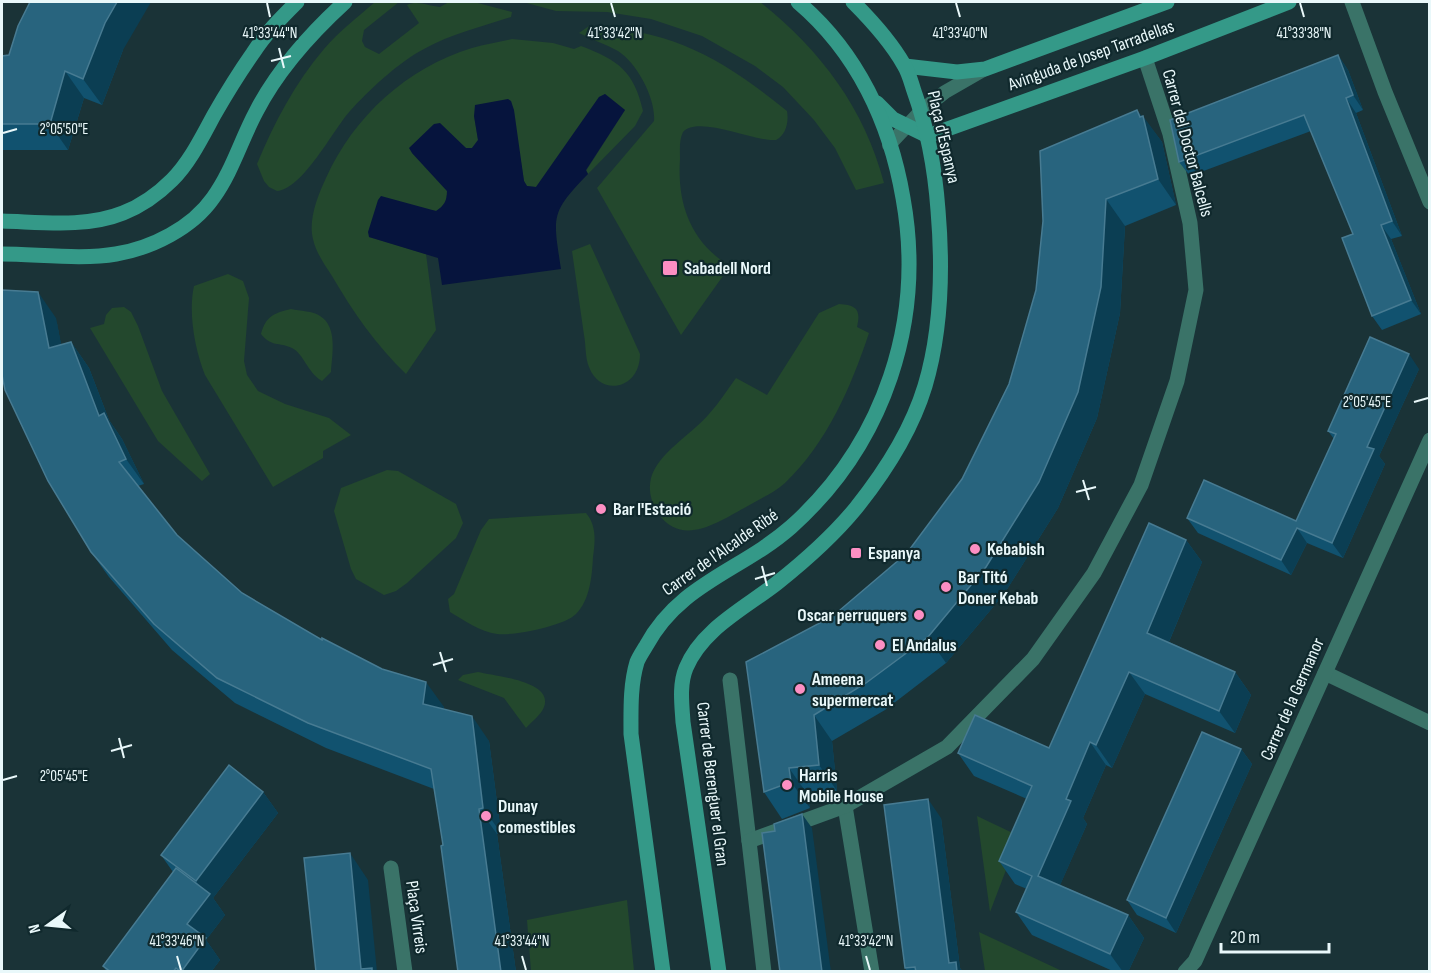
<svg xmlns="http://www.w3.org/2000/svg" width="1431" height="973" font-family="'Sofia Sans Condensed',sans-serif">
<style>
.green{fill:#23482d}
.water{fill:#06143d}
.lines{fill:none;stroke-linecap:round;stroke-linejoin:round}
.service{stroke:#3a7368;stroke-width:14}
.pedestrian{stroke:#3a7368;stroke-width:15}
.minor{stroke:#3a7368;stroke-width:15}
.secondary{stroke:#349988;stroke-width:15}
.wall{fill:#11526f}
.shaded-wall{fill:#0b3e53}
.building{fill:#28647e;stroke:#477b92;stroke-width:1.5}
.ticks{fill:none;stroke:#e9f8fa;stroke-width:2}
.poi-dot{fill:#fc8fc3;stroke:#10292d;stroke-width:2}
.labels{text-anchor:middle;stroke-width:4.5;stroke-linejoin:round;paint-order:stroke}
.street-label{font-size:18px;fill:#e9f8fa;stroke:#10292d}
.poi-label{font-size:18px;font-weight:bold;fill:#e9f8fa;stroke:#10292d;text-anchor:start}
.ticks-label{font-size:15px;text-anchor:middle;fill:#e9f8fa;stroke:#10292d;stroke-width:4.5;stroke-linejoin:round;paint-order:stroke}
</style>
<rect width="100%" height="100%" fill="#1a3337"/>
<g class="green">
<path d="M375 2H399L364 30 362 41 365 47 379 54 419 23 407 5C418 0 428 6 440 7L449 2H474L512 12 511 17C481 27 451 34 424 49 400 61 368 91 350 111 333 130 303 189 277 191L269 187 264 181 257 164C274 123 295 83 324 49 339 31 358 17 375 2Z"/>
<path d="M523 2H760C820 50 864 107 884 183L856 190 835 148 814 120 783 87 755 66 702 36 651 19 607 12 556 11Z"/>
<path d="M589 26C673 30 723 59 787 111 789 122 786 135 776 140 754 142 699 115 683 132 679 140 680 150 680 159 677 203 690 242 730 266L681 335 597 188 654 121C656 99 637 63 618 51 605 44 591 39 579 33Z"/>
<path d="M512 39 553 43 574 49 581 46C618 60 634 71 643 111L635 126 588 174 586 171 625 110 605 94 599 97 536 187 527 186 524 181 511 101 474 116 478 140 472 148H466L461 144 412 153 447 191C447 201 444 205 437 211L429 210 369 237 426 254 436 330 406 374C376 345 353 312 332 276 325 265 316 253 313 239 308 220 318 195 326 178 354 116 407 68 472 48 485 44 499 42 512 39Z"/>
<path d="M590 244 640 354C640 390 600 397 589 367 585 358 586 345 584 335 580 307 576 279 572 251Z"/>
<path d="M228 274 243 281 249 298 244 361 247 375 258 391 285 404 329 418 351 435 323 451V458L273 487 205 375C195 350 188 313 194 286Z"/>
<path d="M839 304C857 305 861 310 857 327L869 333C851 387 827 443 785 483 774 493 759 499 746 507 718 522 682 548 658 513 651 502 648 491 651 478 658 453 692 434 709 414 719 403 727 390 736 378L767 395 819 313Z"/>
<path d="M124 307 131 312 138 326 162 391 210 474 202 481 158 441 90 328 104 324 106 315 112 308Z"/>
<path d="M291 309C300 311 313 311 320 316 338 327 332 355 331 372L322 381C307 372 304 354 292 348 279 342 271 347 261 334 266 316 274 313 291 309Z"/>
<path d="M387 470 398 471 456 504 463 523 456 538 407 583 396 591 384 595 356 579 351 569 334 511 341 488Z"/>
<path d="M586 513C597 526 595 542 593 557 592 576 590 600 576 614 564 626 514 636 497 634 480 632 464 620 450 612L448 599 454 594 481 530 489 519Z"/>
<path d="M478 672C494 676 554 681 544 707 541 715 532 721 526 728L504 698 458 680 463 675Z"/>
<path d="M977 816 1019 836 990 912Z"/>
<path d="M627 900 634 971H531L527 920Z"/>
<path d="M979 932 1062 971H985Z"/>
</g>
<path class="water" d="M605 94 625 110 586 170 588 174C550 213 553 216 561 269L442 285 438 258 369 237 368 232 378 200 381 196 436 211C444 206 447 201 447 191L412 153 409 148 434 124 440 123 466 148H472L478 140 474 116 475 105 508 99 511 101 514 110 524 181 527 186 536 187 599 97Z"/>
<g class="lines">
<path class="service" d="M889 145 921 111 945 92 985 69"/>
<g class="pedestrian">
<path d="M1325 673 1430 723"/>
<path d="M730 680 749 841"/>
<path d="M845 806 872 972"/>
</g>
<g class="minor">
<path d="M1352 2 1385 92 1430 202"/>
<path d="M391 868 405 972"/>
<path d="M764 972 749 841 845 806 947 747 1033 659 1094 573 1141 485 1177 381 1196 290 1190 223 1170 134 1145 58"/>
<path d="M1185 972 1195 961 1430 440"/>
</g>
<g class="secondary">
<path d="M905 66 957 72 985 69 1167 2"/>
<path d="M877 103 893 119 928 136 1145 58 1289 2"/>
<path d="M2 221C41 222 86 228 123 213 141 206 159 193 172 180 190 162 202 137 214 115 226 94 239 73 253 53 265 34 281 18 297 2"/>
<path d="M2 254C36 254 83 260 116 254 152 248 192 228 213 198 232 172 241 140 256 112 278 69 310 34 345 2"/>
<path d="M663 972 631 734C631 711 630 685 637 662 639 657 643 651 646 646 680 583 741 571 791 527 885 443 925 320 903 198 890 122 857 52 798 2"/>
<path d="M719 972 683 722C682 705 679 685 686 668 702 629 745 608 777 583 806 560 833 536 856 508 884 473 912 429 925 386 942 329 943 269 938 210 935 169 928 130 914 91 911 82 909 73 904 65 891 42 872 21 853 2"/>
</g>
</g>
<g class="wall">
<path d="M123 50 102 105 84 98 68 150H2V56Z"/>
<path d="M1338 55 1348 70 1363 110 1356 113 1402 236 1391 239 1421 314 1382 330 1372 316 1353 234 1311 131 1190 176 1179 162Z"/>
<path d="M1142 116 1162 142 1176 205 1125 226 1120 313 1097 418 1058 508 1004 594 946 663 885 710 832 741 837 791 808 795 810 808 782 819 764 792 833 616 907 553 962 479Z"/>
<path d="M56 318 61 345 71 342 89 368 109 420 122 439 144 484 138 486 177 535 242 593 322 640 444 707 443 709 489 741 501 833 497 834 516 972H458L443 845 434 789 326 748 235 703 172 650 109 577 91 552Z"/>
<path d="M1419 369 1379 456 1385 464 1343 558 1307 543 1291 575 1198 533 1187 518 1296 521 1334 439 1328 431Z"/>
<path d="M1186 540 1202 562 1169 642 1235 672 1251 695 1235 733 1145 694 1112 768 1106 765 1083 818 1087 824 1060 885 1128 915 1144 938 1128 972H1115L1032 935 1016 912 1027 889 1015 884 999 861 1027 799 974 776 958 753 1049 748Z"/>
<path d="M1241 749 1252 764 1176 933 1137 915 1127 900Z"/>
<path d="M263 792 278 813 213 898 225 915 206 940 220 960 211 972H107L103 966 173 872 161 855Z"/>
<path d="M941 818 960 968 963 972H907L905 968Z"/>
</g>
<g class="shaded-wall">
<path d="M117 2H151L123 50 102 105 83 79 105 23Z"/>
<path d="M1338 55 1348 70 1363 110 1353 95Z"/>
<path d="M65 71 84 98 68 150 50 124Z"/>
<path d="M1346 98 1356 113 1402 236 1392 221Z"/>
<path d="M1137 110 1144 119 1143 116 1162 142 1176 205 1158 179Z"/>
<path d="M1106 199 1125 226 1120 313 1097 418 1058 508 1004 594 946 663 928 637Z"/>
<path d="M1381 225 1391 239 1421 314 1411 300Z"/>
<path d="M38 292 56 318 67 373 49 348Z"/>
<path d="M71 342 89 368 109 420 122 439 144 484 126 459 99 416Z"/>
<path d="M1409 354 1419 369 1379 456 1385 464 1343 558 1332 543 1367 447Z"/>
<path d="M1297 528 1307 543 1291 575 1281 560Z"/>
<path d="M1186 540 1202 562 1163 656 1147 633Z"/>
<path d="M1129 672 1145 694 1112 768 1096 745Z"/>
<path d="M1235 672 1251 695 1235 733 1219 711Z"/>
<path d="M426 682 444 707 441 729 423 704Z"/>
<path d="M814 715 832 741 837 791 819 765Z"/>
<path d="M472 716 489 741 501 833 483 808Z"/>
<path d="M1090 742 1106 765 1083 818 1087 824 1054 899 1038 876 1066 799Z"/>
<path d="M1241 749 1252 764 1176 933 1166 918Z"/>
<path d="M789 768 808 795 810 808 791 782Z"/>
<path d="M263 792 278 813 213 898 225 915 206 940 220 960 211 972H181L187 924 207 898 196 881Z"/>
<path d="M928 799 941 818 960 968 963 972H955L949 963Z"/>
<path d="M479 809 497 834 516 972H501Z"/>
<path d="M802 814 812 828 831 972H822Z"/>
<path d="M350 853 368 880 377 972H363L361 969Z"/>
<path d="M1128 915 1144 938 1128 972H1123L1110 954Z"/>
</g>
<g class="building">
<path d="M30 2H117L105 23 83 79 65 71 50 124H2V56L9 55 18 26Z"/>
<path d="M1338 55 1353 95 1346 98 1392 221 1381 225 1411 300 1372 316 1342 238 1353 234 1304 115 1179 162 1170 120Z"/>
<path d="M1137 110 1140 117 1143 116 1158 179 1106 199 1101 287 1078 392 1039 482 986 567 928 637 866 683 814 715 819 765 789 768 791 782 764 792 746 662 833 616 907 553 962 479 1009 384 1036 290 1043 221 1040 151Z"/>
<path d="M2 290 38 292 49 348 71 342 99 416 104 413 126 459 119 462 177 535 242 593 322 640V638L382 669 426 682 423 704 472 716 483 808 479 809 501 972H458L441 846 443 845 431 769 308 723 217 678 154 624 91 552 48 481 5 390 2 375Z"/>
<path d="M1370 337 1409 354 1367 447 1374 449 1332 543 1297 528 1281 560 1187 518 1204 480 1296 521 1336 434 1328 431Z"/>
<path d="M1149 523 1186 540 1147 633 1235 672 1219 711 1129 672 1096 745 1090 742 1066 799 1071 801 1038 876 1128 915 1110 954 1016 912 1032 876 999 861 1032 786 958 753 975 715 1049 748Z"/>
<path d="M1202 732 1241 749 1166 918 1127 900Z"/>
<path d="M229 765 263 792 196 881 161 855Z"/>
<path d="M928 799 949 963 956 962 957 972H916L915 967 905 968 884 805Z"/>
<path d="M802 814 822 972H780L762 833 775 831 774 824Z"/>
<path d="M350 853 361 969 372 968V972H316L304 858Z"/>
<path d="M176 868 210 894 187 924 206 938 181 972 176 968 173 972H111L103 966Z"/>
</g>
<path class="ticks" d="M267 3 270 17M611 3 615 17M956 3 960 17M1300 3 1304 17M279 48 284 68M271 61 291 56M3 133 17 129M1414 402 1428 398M1083 480 1089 500M1076 492 1096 487M762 566 767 586M755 579 775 573M440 652 446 672M433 665 453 659M119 738 124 758M111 751 132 745M3 780 17 776M177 956 181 970M522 956 526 970M866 956 870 970"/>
<g class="poi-dot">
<rect x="662" y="260" width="16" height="16" rx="3"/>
<circle cx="601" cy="509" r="6"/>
<circle cx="975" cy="549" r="6"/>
<rect x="850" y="547" width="12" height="12" rx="3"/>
<circle cx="946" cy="587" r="6"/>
<circle cx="919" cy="615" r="6"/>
<circle cx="880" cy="645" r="6"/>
<circle cx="800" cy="689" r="6"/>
<circle cx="787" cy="785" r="6"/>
<circle cx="486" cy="816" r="6"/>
</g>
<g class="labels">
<g class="street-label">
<text transform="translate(1091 55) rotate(-20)" y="6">Avinguda de Josep Tarradellas</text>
<text transform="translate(944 137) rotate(77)" y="6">Plaça d'Espanya</text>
<text transform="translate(1188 143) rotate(75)" y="6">Carrer del Doctor Balcells</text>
<text transform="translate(720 552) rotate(-35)" y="6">Carrer de l'Alcalde Ribé</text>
<text transform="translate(1292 699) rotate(-66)" y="6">Carrer de la Germanor</text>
<text transform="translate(713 784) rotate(83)" y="6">Carrer de Berenguer el Gran</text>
<text transform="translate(417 917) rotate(82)" y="6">Plaça Virreis</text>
</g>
<g class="poi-label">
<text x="684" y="274">Sabadell Nord</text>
<text x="613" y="515">Bar l'Estació</text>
<text x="987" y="555">Kebabish</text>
<text x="868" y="559">Espanya</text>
<text x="958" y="583">Bar Titó<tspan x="958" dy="21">Doner Kebab</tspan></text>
<text x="907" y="621" text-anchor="end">Oscar perruquers</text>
<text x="892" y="651">El Andalus</text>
<text x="812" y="685">Ameena<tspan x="812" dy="21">supermercat</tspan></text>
<text x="799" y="781">Harris<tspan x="799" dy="21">Mobile House</tspan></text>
<text x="498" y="812">Dunay<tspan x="498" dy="21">comestibles</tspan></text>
</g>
</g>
<g class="ticks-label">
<text x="270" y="38">41°33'44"N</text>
<text x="615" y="38">41°33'42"N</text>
<text x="960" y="38">41°33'40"N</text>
<text x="1304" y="38">41°33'38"N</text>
<text x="64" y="134">2°05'50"E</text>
<text x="1367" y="407">2°05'45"E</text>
<text x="64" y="781">2°05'45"E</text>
<text x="177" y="946">41°33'46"N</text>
<text x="522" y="946">41°33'44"N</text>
<text x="866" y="946">41°33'42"N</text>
</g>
<rect width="1431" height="973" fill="none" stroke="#e9f8fa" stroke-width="6"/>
<g transform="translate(48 925) rotate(255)" stroke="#10292d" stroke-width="4.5" paint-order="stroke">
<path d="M0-4.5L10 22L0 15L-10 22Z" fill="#e9f8fa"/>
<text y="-9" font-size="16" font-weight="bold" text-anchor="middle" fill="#e9f8fa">N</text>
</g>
<path d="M1221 943v9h108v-9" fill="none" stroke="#e9f8fa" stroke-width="3"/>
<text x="1230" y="943" font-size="18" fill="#e9f8fa" stroke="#10292d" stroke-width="4.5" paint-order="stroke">20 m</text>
</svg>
